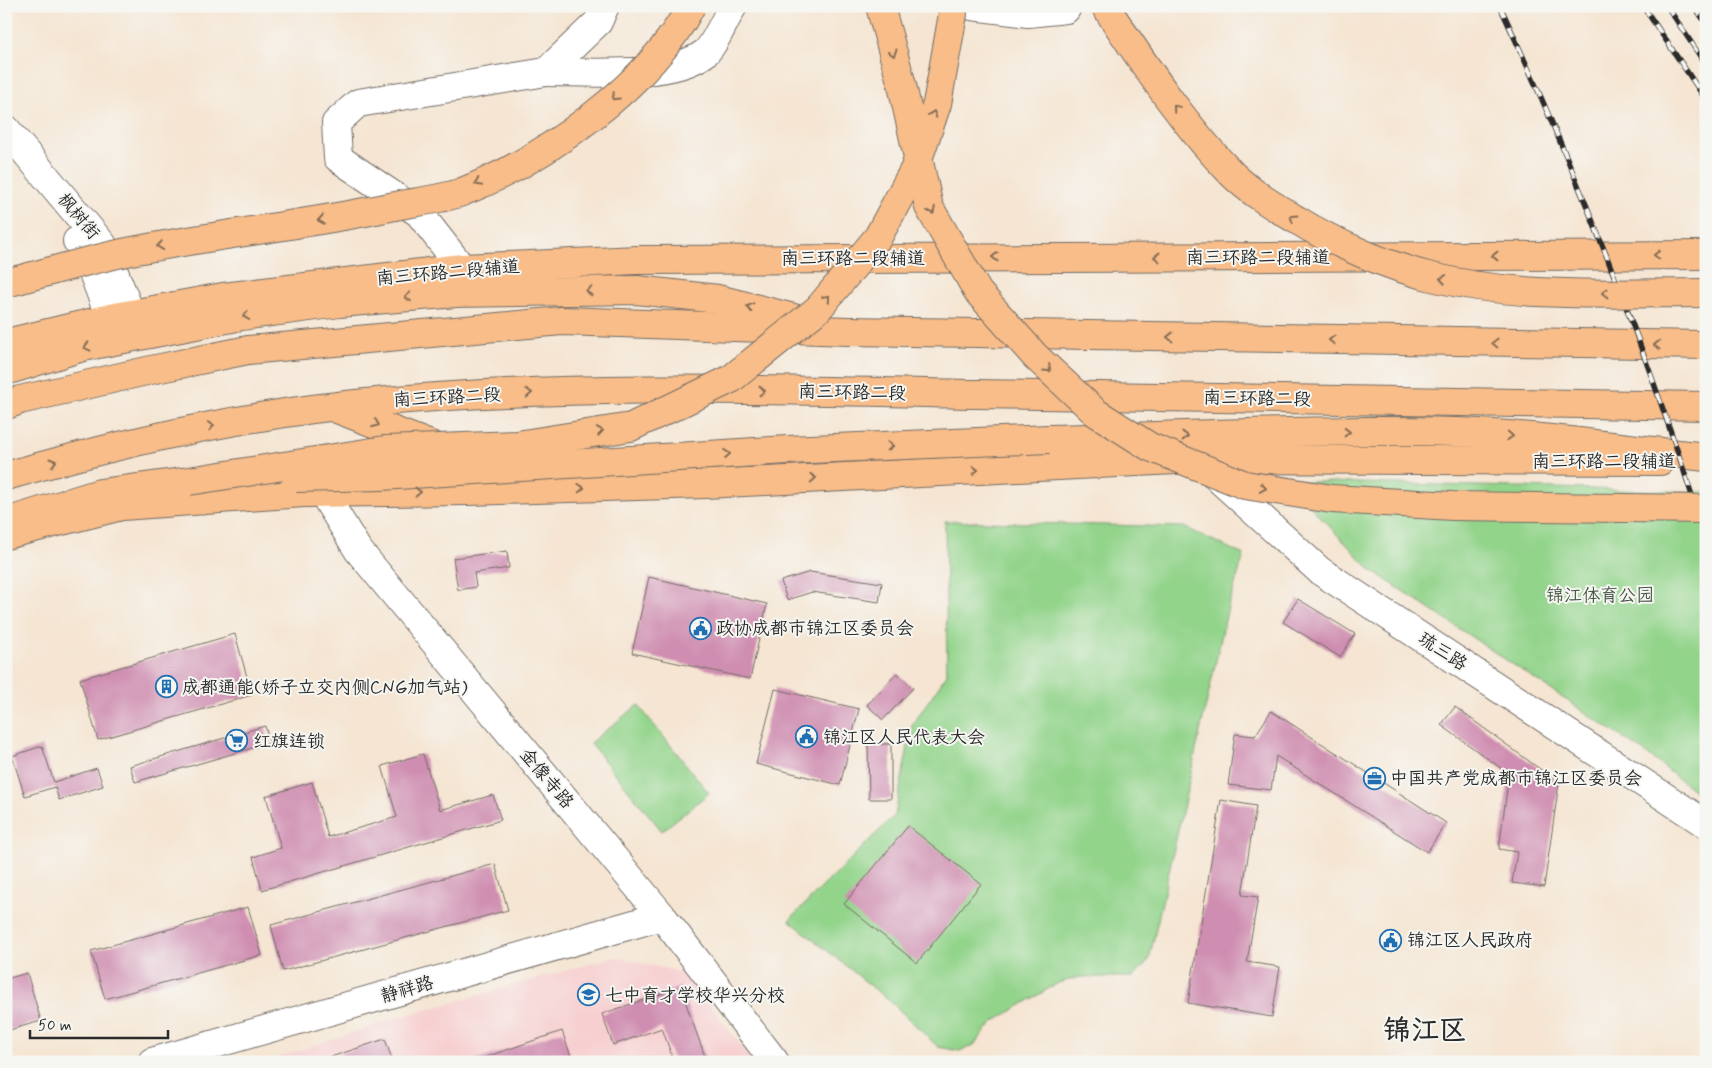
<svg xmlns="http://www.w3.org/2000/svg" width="1712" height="1068" font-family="Mynerve,'LXGW WenKai TC',sans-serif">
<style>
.built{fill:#f7cfd0}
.green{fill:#93d48b;stroke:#5f805b}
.building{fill:#cf8eb1}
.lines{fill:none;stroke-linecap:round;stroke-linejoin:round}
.minor-casing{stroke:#726c65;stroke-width:30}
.major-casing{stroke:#726c65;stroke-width:30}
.highway-casing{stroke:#726c65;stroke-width:30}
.minor{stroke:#fff;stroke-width:28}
.major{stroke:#f8bd89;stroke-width:28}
.highway{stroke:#f8bd89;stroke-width:28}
.rail-casing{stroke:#2b2b2b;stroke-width:5.5}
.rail{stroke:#f6f6f2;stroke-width:4;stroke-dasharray:11;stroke-linecap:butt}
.highway-bridge-casing{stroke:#726c65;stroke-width:30;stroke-linecap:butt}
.highway-bridge{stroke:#f8bd89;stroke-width:28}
.oneway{stroke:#876d55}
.labels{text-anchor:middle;stroke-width:4;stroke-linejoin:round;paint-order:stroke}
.street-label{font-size:18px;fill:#2b2b2b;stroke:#f6f6f2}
.park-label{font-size:18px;fill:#455543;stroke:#f6f6f2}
.poi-label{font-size:18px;fill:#2b2b2b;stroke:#f6f6f2;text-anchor:start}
.town-label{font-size:28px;font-weight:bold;fill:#2b2b2b;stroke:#f6f6f2}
</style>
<rect width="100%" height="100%" fill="#f6f6f2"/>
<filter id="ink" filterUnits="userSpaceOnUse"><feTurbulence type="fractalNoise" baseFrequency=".02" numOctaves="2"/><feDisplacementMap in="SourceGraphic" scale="10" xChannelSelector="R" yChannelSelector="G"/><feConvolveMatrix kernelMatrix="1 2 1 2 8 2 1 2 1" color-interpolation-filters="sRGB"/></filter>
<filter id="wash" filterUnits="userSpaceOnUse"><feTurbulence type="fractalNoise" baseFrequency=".0096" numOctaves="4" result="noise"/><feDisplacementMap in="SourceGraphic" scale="20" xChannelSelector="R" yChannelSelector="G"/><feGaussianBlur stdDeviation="1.12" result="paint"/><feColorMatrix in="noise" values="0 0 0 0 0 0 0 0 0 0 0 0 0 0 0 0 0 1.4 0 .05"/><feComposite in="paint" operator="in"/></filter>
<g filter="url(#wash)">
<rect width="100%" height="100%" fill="#f5e5d2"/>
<path class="built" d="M615 957 684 973 754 1062H264L397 1018Z"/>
<g class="green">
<path d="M1286 481 1706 492V800L1643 751 1371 570Z"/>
<path d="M945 521 1184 527 1244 555 1228 607 1149 960 1133 977H1080L1058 983 993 1022 973 1046 960 1051 938 1047 891 1002 789 920 895 815 912 725 947 674Z"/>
<path d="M638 705 709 793 662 831 590 743Z"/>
</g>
<g id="blocks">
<g class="building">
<path d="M507 551 509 568 474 573 476 587 458 590 453 558Z"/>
<path d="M810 572 882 583 879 602 812 592 787 600 781 581Z"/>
<path d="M649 577 767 604 750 679 632 653Z"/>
<path d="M1298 599 1355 634 1340 657 1283 622Z"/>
<path d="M235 634 252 695 98 740 80 679Z"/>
<path d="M897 673 913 688 883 720 867 705Z"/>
<path d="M775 689 859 709 840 785 756 764Z"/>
<path d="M1455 707 1559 783 1544 887 1512 883 1517 852 1499 849 1509 774 1441 725Z"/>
<path d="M1271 711 1446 823 1427 852 1276 756 1271 790 1228 785 1235 734 1255 736Z"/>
<path d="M265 726 270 743 135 782 130 766Z"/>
<path d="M868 744H891V799H869Z"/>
<path d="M42 746 54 782 97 768 103 786 59 800 55 787 25 796 12 756Z"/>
<path d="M423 754 440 810 493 795 501 820 262 890 253 857 281 848 266 796 312 782 328 837 397 817 382 766Z"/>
<path d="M1221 800 1256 806 1242 895 1258 897 1247 962 1280 967 1272 1017 1188 1003Z"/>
<path d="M908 826 981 884 917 963 844 904Z"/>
<path d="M495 864 508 910 283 971 271 925Z"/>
<path d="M248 907 262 955 105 999 91 951Z"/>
<path d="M27 973 41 1021 6 1031V979Z"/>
<path d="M680 987 707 1062H674L662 1028 613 1045 602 1014Z"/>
<path d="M562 1031 573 1062H474V1061Z"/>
<path d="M385 1039 393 1062H329L328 1058Z"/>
</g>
</g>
</g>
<g filter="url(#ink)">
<use href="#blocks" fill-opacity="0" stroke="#726c65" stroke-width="1"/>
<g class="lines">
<defs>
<g id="minor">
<path d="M972 6 1028 13 1066 9"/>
<path d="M546 72C589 72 671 79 705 53 714 46 726 17 733 6"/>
<path d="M6 129 103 245 131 314"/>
<path d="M77 241 85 251 110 318"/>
<path d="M462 268 419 213 338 158 336 123 358 103 546 72 598 22 605 6"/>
<path d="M1211 472 1320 571 1706 824"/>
<path d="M323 493 358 550 662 916 775 1062"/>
<path d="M152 1062 662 916"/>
</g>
<g id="major">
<path d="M6 343 110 318 223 297 462 268 638 260 1706 255"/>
<path d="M6 535 122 506 304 493 469 491 705 484 1195 459 1660 461"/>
</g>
<g id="highway">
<path d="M6 371 83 347 242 316 340 303 456 293 637 290 718 299 794 318"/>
<path d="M6 405 20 400 151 370 248 350 562 321 848 331 1706 345"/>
<path d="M337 409 441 449"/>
<path d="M1049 439C1185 436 1321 428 1457 432 1540 435 1623 448 1706 457"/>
<path d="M6 476C127 441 250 413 376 402 575 383 777 390 976 394 1219 398 1463 402 1706 406"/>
<path d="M6 522 100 493 189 481"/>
</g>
</defs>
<use href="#minor" class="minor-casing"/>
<use href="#major" class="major-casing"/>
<use href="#highway" class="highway-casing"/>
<use href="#minor" class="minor"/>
<use href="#major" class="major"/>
<use href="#highway" class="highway"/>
<defs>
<g id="rail">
<path d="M1500 6C1580 179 1649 357 1706 539"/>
<path d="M1643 6 1706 100"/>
<path d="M1667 6 1706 65"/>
<path d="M1694 6 1706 23"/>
</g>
</defs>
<use href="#rail" class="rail-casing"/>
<use href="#rail" class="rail"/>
<defs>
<g id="highway-bridge">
<path d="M880 6 902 85 929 207 978 292 1035 356 1095 412 1150 447 1245 485 1332 499 1453 506 1706 509"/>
<path d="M1105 6C1144 64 1183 124 1232 174 1250 192 1275 207 1297 220 1334 243 1389 267 1432 277 1520 299 1615 293 1706 293"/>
<path d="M6 283C53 271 100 256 148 248 228 233 310 224 390 207 413 202 440 200 462 192 544 160 650 85 691 6"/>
<path d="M296 478 381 476 788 450 1049 439"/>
<path d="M189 481 385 450 517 445 631 427 731 379 818 309 878 237 915 168 937 104 953 14 952 6"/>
</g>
</defs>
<use href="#highway-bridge" class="highway-bridge-casing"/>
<use href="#highway-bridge" class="highway-bridge"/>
</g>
<defs><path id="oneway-chevron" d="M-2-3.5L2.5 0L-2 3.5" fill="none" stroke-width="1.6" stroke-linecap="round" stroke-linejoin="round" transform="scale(1.25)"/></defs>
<g class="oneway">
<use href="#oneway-chevron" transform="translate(893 53) rotate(74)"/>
<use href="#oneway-chevron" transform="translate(615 97) rotate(136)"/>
<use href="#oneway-chevron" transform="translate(1176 108) rotate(-130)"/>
<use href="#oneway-chevron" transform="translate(933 114) rotate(-71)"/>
<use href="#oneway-chevron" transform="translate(478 183) rotate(154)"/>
<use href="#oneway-chevron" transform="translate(932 211) rotate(64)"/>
<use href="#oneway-chevron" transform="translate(1293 218) rotate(-148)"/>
<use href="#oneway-chevron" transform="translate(321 220) rotate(171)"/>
<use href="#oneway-chevron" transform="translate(160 246) rotate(171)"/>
<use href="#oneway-chevron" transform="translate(1657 255) rotate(180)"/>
<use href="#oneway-chevron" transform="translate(1495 256) rotate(180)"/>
<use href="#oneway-chevron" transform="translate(995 257) rotate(180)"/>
<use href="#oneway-chevron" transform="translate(1157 257) rotate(180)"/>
<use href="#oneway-chevron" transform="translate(1443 279) rotate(-170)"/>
<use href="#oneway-chevron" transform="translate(589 291) rotate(179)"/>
<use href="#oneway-chevron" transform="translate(1605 293) rotate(-180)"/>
<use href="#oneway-chevron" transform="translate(408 297) rotate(175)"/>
<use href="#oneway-chevron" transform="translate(827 298) rotate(-50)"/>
<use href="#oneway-chevron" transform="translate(750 307) rotate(-166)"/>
<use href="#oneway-chevron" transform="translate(246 316) rotate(171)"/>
<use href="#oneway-chevron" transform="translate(1170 337) rotate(-179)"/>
<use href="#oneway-chevron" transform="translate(1332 340) rotate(-179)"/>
<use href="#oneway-chevron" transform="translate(1495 343) rotate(-179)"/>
<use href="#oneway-chevron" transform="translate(1657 345) rotate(-179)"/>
<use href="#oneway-chevron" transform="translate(87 347) rotate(167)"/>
<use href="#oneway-chevron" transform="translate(1048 369) rotate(43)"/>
<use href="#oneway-chevron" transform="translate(762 391)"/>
<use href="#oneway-chevron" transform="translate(529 393) rotate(-3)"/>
<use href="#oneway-chevron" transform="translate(376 424) rotate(21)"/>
<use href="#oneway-chevron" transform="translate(211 426) rotate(-11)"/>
<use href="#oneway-chevron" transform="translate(600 431) rotate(-9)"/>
<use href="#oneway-chevron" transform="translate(1347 432) rotate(-1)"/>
<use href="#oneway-chevron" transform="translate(1185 436) rotate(-1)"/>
<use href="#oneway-chevron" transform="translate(1510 436) rotate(4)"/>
<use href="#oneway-chevron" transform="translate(890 446) rotate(-2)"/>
<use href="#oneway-chevron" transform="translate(727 454) rotate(-4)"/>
<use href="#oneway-chevron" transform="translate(53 462) rotate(-16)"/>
<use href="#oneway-chevron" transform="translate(975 470) rotate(-3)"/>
<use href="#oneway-chevron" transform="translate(813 478) rotate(-3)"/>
<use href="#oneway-chevron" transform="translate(581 488) rotate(-2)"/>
<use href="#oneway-chevron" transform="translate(1263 488) rotate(9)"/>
<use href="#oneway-chevron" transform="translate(418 492) rotate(-1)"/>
</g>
</g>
<defs>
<symbol id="civic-ring" viewBox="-11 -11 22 22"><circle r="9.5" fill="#f6f6f2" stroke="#1f6fb2" stroke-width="1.5"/><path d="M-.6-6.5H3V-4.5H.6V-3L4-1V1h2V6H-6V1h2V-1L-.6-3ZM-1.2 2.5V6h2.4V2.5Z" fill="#1f6fb2"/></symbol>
<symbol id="building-ring" viewBox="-11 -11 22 22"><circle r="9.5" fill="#f6f6f2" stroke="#1f6fb2" stroke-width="1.5"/><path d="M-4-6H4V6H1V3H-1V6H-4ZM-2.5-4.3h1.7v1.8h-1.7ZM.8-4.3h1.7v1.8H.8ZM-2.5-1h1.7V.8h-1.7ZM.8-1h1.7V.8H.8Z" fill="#1f6fb2"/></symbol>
<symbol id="supermarket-ring" viewBox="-11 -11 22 22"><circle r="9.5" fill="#f6f6f2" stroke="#1f6fb2" stroke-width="1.5"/><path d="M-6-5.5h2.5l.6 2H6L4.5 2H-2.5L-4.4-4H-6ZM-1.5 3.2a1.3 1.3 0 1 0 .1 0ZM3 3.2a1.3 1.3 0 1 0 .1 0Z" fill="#1f6fb2"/></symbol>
<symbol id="office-ring" viewBox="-11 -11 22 22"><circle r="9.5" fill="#f6f6f2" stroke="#1f6fb2" stroke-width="1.5"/><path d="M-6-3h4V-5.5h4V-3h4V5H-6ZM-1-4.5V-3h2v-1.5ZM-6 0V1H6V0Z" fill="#1f6fb2"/></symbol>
<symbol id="school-ring" viewBox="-11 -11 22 22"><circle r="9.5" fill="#f6f6f2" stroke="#1f6fb2" stroke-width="1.5"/><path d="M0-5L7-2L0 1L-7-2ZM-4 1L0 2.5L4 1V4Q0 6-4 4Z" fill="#1f6fb2"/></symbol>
</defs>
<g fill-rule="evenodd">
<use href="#civic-ring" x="688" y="616" width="25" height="25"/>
<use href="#building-ring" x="154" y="674" width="25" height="25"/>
<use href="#civic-ring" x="794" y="724" width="25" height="25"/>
<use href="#supermarket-ring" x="224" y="728" width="25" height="25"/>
<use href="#office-ring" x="1362" y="766" width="25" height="25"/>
<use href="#civic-ring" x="1378" y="928" width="25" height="25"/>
<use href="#school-ring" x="576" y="982" width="25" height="25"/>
</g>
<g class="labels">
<g class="street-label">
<text transform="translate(79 216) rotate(50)" y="6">枫树街</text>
<text x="1258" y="263">南三环路二段辅道</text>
<text x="853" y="264">南三环路二段辅道</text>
<text transform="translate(448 272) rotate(-5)" y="6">南三环路二段辅道</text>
<text transform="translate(852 392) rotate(1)" y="6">南三环路二段</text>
<text transform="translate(447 397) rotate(-3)" y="6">南三环路二段</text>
<text transform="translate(1257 398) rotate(1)" y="6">南三环路二段</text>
<text x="1604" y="467">南三环路二段辅道</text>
<text transform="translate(1443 651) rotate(33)" y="6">琉三路</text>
<text transform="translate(547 778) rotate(50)" y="6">金像寺路</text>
<text transform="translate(407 989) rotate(-16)" y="6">静祥路</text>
</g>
<g class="park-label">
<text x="1600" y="601">锦江体育公园</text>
</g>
<g class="poi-label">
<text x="716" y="634">政协成都市锦江区委员会</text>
<text x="182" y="693">成都通能(娇子立交内侧CNG加气站)</text>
<text x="823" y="743">锦江区人民代表大会</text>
<text x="253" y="747">红旗连锁</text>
<text x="1390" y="784">中国共产党成都市锦江区委员会</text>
<text x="1407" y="946">锦江区人民政府</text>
<text x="605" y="1001">七中育才学校华兴分校</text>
</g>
<g class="town-label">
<text x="1425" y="1039">锦江区</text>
</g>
</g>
<rect width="1712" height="1068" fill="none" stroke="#f6f6f2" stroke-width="25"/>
<path d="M30 1030v8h138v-8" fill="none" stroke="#2b2b2b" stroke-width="2.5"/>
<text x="38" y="1030" font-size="15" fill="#2b2b2b" stroke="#f6f6f2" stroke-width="4" paint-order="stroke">50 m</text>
</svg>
